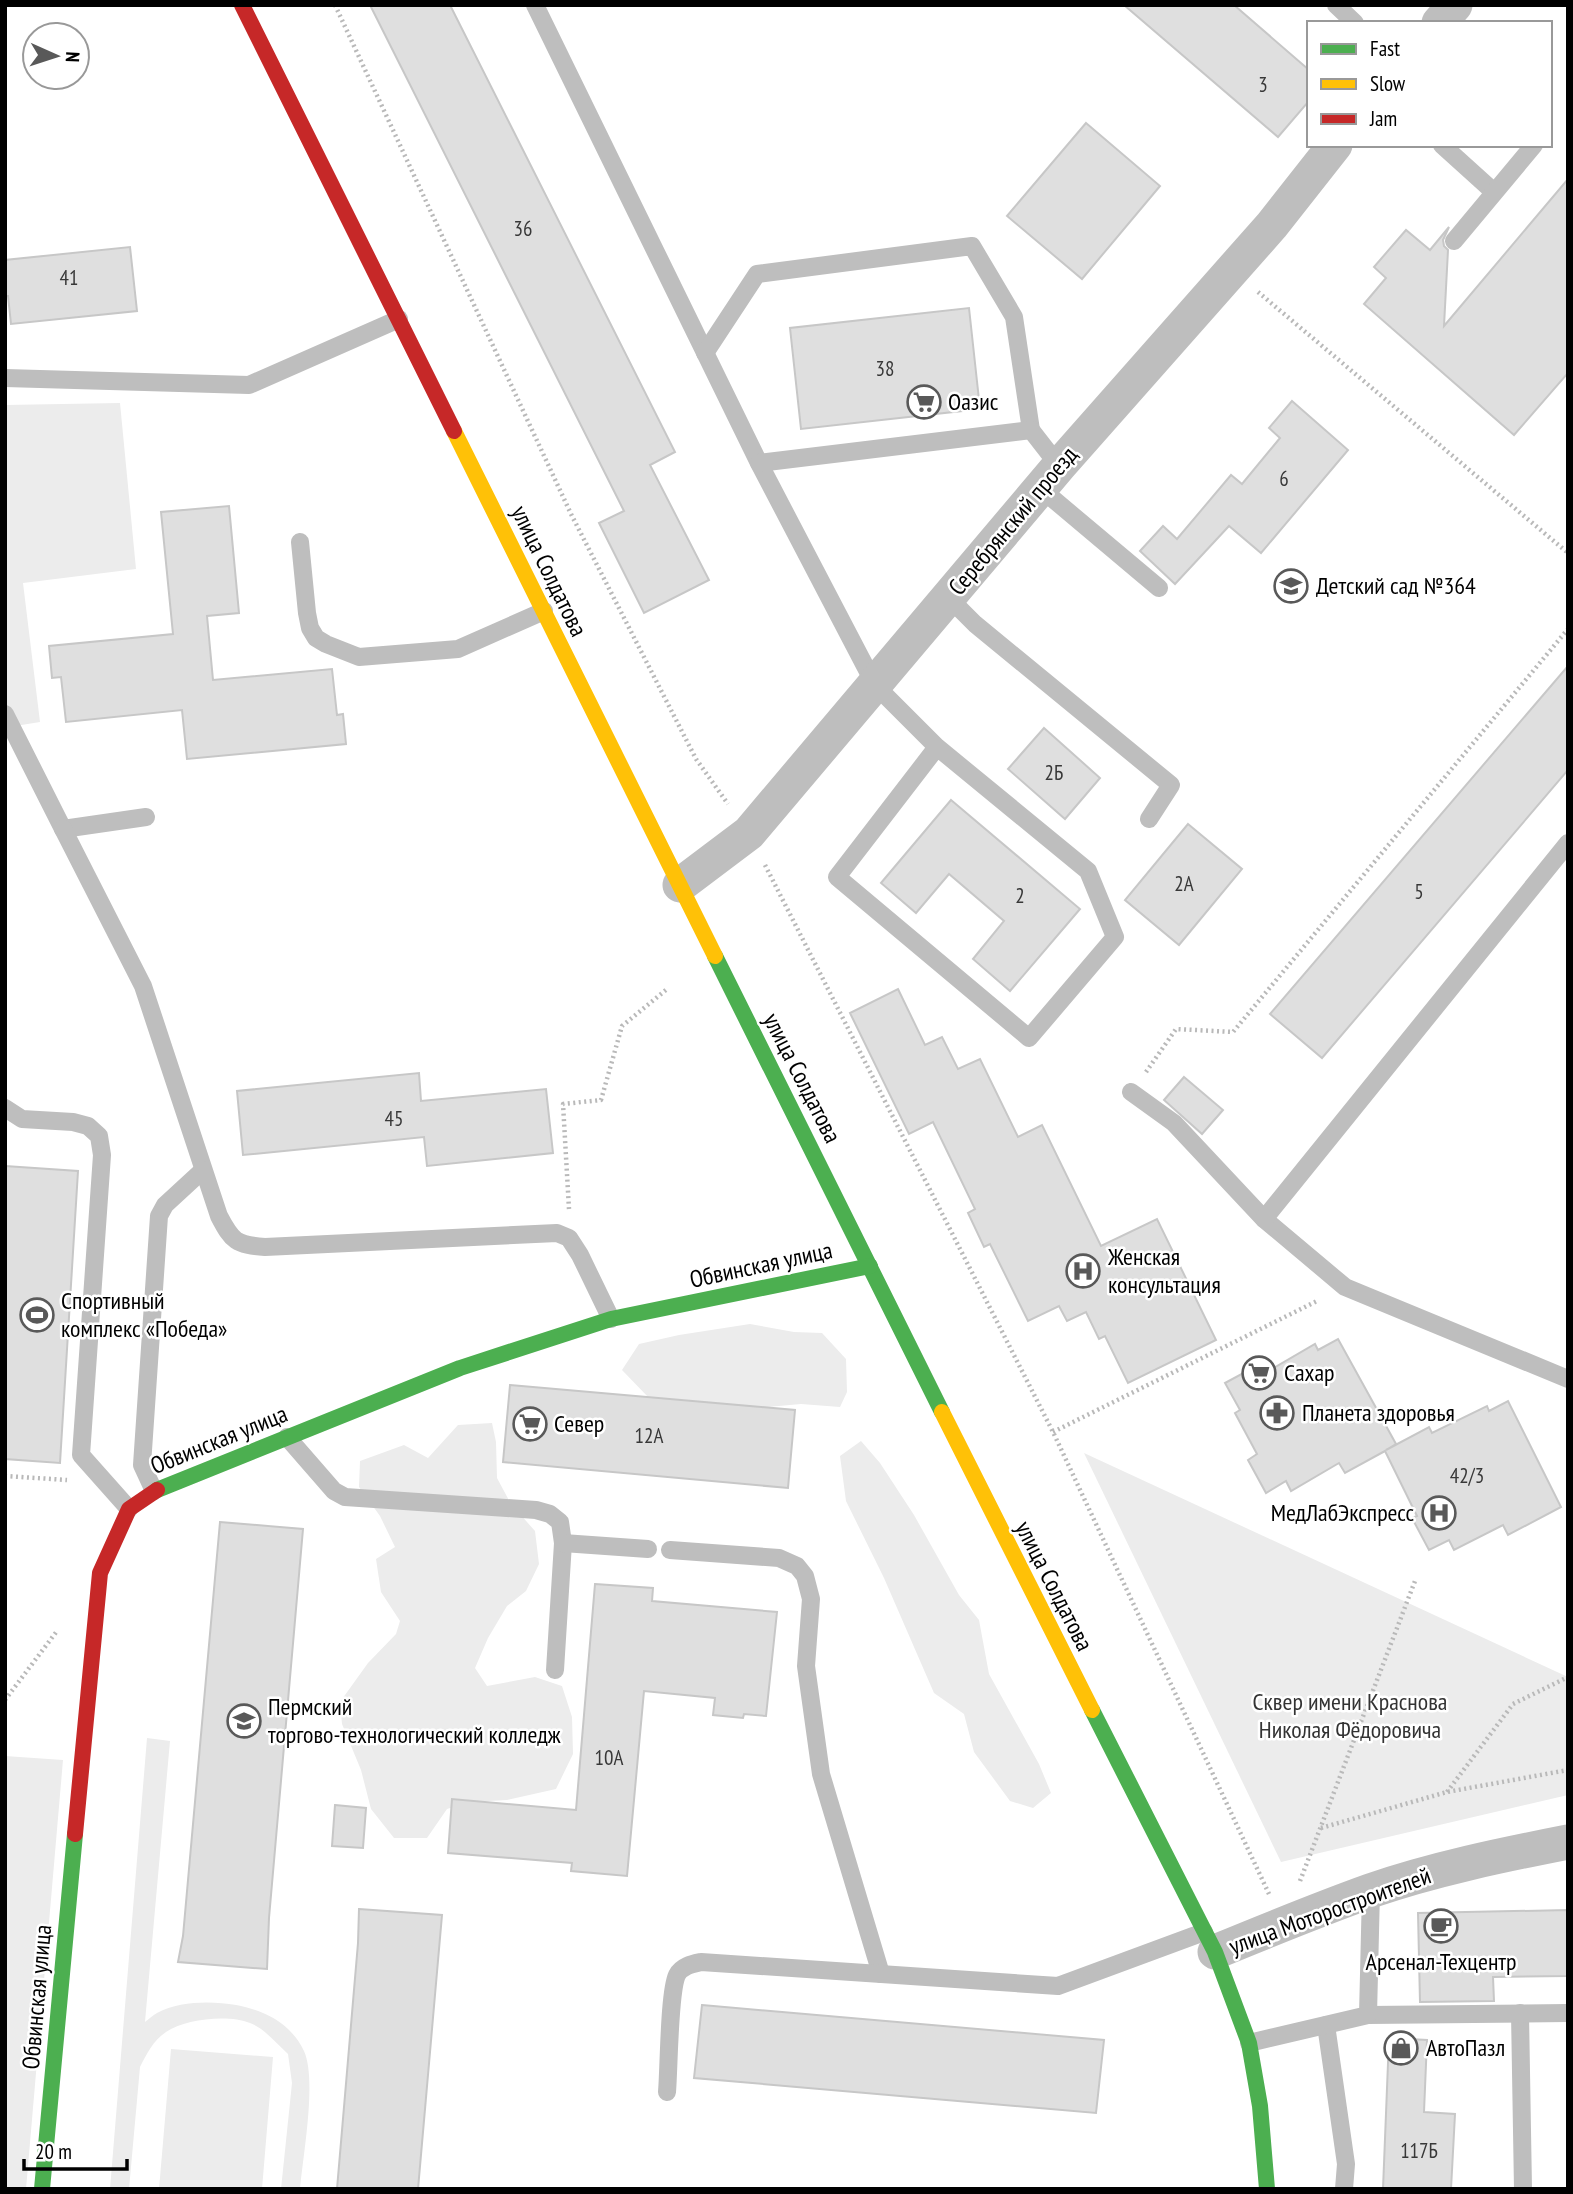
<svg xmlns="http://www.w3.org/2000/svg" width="1573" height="2194" font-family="'PT Sans Narrow',sans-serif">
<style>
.green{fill:#ececec}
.building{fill:#dfdfdf;stroke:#c7c7c7;stroke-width:2}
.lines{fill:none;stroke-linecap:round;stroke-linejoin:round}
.path{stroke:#b9b9b9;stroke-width:4.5;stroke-dasharray:2 3.5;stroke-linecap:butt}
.lane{stroke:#bebebe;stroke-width:18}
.street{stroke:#bebebe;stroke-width:35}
.fast{stroke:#4caf50;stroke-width:16}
.slow{stroke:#ffc107;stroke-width:16}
.jam{stroke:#c62828;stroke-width:16}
.labels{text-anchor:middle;stroke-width:5;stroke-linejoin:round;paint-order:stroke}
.number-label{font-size:21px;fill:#383838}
.poi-label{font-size:24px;fill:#000;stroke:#fff;text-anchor:start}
.street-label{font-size:24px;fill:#000;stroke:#fff}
.park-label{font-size:24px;fill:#333;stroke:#fff}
</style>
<rect width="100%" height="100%" fill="#fff"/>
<g class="green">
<path d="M120 403 136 569 23 583 40 722 9 727 5 720V405Z"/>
<path d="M750 1324 794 1332 822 1333 846 1359 847 1392 840 1407 801 1404 735 1410 649 1398 622 1370 639 1344 679 1335Z"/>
<path d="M492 1423 496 1442 497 1478 511 1504 535 1531 539 1564 526 1591 507 1606 488 1638 475 1668 487 1686 535 1677 562 1686 572 1717 573 1754 556 1789 507 1800 470 1802 447 1809 427 1838H394L371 1809 361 1770 342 1724 340 1702 368 1663 396 1634 400 1621 381 1592 376 1559 395 1547 380 1516 359 1487 360 1461 404 1445 428 1458 458 1425Z"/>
<path d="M861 1441 880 1463 914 1515 959 1595 979 1620 989 1674 1039 1764 1051 1793 1033 1808 1010 1801 974 1752 964 1714 934 1693 884 1578 846 1501 840 1456Z"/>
<path d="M1084 1453 1568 1677V1795L1281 1862Z"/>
<path d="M147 1738 170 1741 145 2022C148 2020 153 2015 157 2013 180 2001 211 2001 236 2005 263 2010 291 2023 304 2051 317 2080 303 2155 300 2189H281L292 2083 288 2054C277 2044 264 2028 250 2023 228 2014 185 2019 166 2032 153 2041 147 2053 140 2067L129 2189H110Z"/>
<path d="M5 1756 63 1760 26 2189H5Z"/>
<path d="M171 2049 273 2057 262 2189H159Z"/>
</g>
<g class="building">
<path d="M370 5H450L675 452 650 465 709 580 644 613 599 523 624 511Z"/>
<path d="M1124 5H1234L1309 70V101L1278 137Z"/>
<path d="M1086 123 1160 186 1082 279 1007 216Z"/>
<path d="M1568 179V373L1514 435 1364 304 1386 278 1374 267 1406 230 1430 250 1449 227 1443 240 1444 246 1448 250 1444 326Z"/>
<path d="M130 247 137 311 11 324 8 296H5V260Z"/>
<path d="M969 308 980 409 801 429 790 328Z"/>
<path d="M1292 401 1348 450 1261 553 1229 526 1175 584 1140 551 1163 526 1177 539 1231 475 1242 484 1280 438 1269 428Z"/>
<path d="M229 506 239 613 207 616 213 680 332 669 337 715 343 714 346 744 187 759 182 710 66 722 61 677 52 678 49 646 173 634 161 512Z"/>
<path d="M1568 666V770L1322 1058 1270 1014Z"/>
<path d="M1044 728 1100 778 1065 819 1008 769Z"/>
<path d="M951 800 1080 909 1010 991 973 959 1004 921 949 874 916 913 881 883Z"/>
<path d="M1188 824 1242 869 1179 945 1125 900Z"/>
<path d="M898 989 925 1045 942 1037 958 1069 980 1059 1018 1137 1042 1125 1101 1246 1157 1219 1216 1340 1128 1383 1105 1336 1099 1339 1086 1312 1067 1321 1059 1306 1028 1321 990 1244 984 1247 968 1213 975 1209 933 1122 909 1134 850 1013Z"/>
<path d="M419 1073 421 1101 546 1089 553 1153 427 1166 424 1137 243 1155 237 1091Z"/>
<path d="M1184 1077 1223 1110 1202 1134 1164 1100Z"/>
<path d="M5 1166 78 1171 60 1463 5 1459Z"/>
<path d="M1338 1339 1396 1444 1386 1450 1429 1427 1432 1433 1487 1406 1489 1411 1508 1401 1561 1507 1508 1535 1503 1525 1454 1550 1449 1540 1429 1550 1412 1518 1417 1516 1385 1451 1345 1473 1339 1463 1291 1491 1286 1481 1266 1493 1248 1460 1257 1454 1235 1413 1240 1410 1225 1383 1260 1364 1265 1373 1315 1344 1318 1350Z"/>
<path d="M510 1385 795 1410 788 1488 503 1462Z"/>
<path d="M220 1522 303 1529 269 1918 267 1969 178 1962 183 1936Z"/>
<path d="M595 1584 653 1588 652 1601 777 1612 766 1716 744 1714 743 1718 713 1715 715 1698 644 1691 627 1876 571 1871 572 1863 448 1853 452 1799 576 1810Z"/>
<path d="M335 1805 366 1808 363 1848 332 1846Z"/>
<path d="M359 1909 442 1915 418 2189H337L358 1943Z"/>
<path d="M1568 1910V1976L1493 1977 1494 2001 1420 2002 1418 1913Z"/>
<path d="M702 2005 1104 2040 1096 2113 694 2078Z"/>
<path d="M1389 2038 1427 2040 1424 2112 1455 2114 1451 2189H1383Z"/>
</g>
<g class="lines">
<g class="path">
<path d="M335 5 571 514 696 759 728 804"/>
<path d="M1258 292 1568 553"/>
<path d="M765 865 1053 1432 1269 1894"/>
<path d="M1146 1072 1176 1029 1233 1032 1568 629"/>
<path d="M569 1209 563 1104 601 1100 622 1026 666 990"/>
<path d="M1053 1432 1319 1300"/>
<path d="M5 1476 67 1480"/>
<path d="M5 1700 57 1631"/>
<path d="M1447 1792 1513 1704 1568 1677"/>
<path d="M1321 1828 1447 1792 1568 1770"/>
<path d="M1300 1881 1415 1581"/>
</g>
<g class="lane">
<path d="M535 5 759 463 875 685 937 747 837 877 1029 1038 1115 937 1088 871 937 747"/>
<path d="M1336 5 1355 23"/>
<path d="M1442 145 1494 192"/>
<path d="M1454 241 1534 145"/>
<path d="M705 353 757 274 972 246 1014 317 1031 430"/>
<path d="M5 378 249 385 399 319"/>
<path d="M759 463 1031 430 1059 466"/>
<path d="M1040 488 1159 588"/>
<path d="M300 542 307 613 310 628 316 638 326 644 359 657 458 649 544 611"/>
<path d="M948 597 975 624 1171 785 1149 819"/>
<path d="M5 714 63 829 146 817"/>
<path d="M63 829 143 986 219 1216C232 1241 236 1245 265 1247L557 1233 569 1238 580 1255 611 1319"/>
<path d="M1131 1092 1174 1123 1264 1219 1345 1287 1568 1379"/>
<path d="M5 1108 22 1119 73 1122 88 1126 99 1136 102 1155 81 1455 129 1509"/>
<path d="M1264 1219 1568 843"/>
<path d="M287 1437 334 1491 345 1497 536 1510 550 1514 560 1522 563 1543 555 1670"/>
<path d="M154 1491 142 1465 159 1216 165 1205 203 1170"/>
<path d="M563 1543 648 1549"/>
<path d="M670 1550 779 1558 797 1566 805 1576 811 1599 806 1666 821 1774 881 1974"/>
<path d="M1520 2013 1523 2189"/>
<path d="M1368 2015 1568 2013"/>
<path d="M1326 2025 1346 2164 1344 2189"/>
<path d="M1249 2043 1368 2015 1371 1891"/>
<path d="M667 2092C669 2069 669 1992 677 1975 682 1966 692 1964 701 1962L1058 1986 1204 1932"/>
</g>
<g class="street">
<path d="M1439 23 1455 5"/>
<path d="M680 885 749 833 1059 466 1272 225 1335 145"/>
<path d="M1215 1952C1266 1931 1317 1910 1370 1891 1434 1869 1502 1855 1568 1842"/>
</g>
<g class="fast">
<path d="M715 956 942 1412"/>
<path d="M157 1490 460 1368 611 1319 870 1266"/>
<path d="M1092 1710 1215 1952 1249 2043 1260 2106 1267 2189"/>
<path d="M42 2189 75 1834"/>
</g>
<g class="slow">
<path d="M454 431 715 956"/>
<path d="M942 1412 1092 1710"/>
</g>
<g class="jam">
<path d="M242 5 454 431"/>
<path d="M75 1834 100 1573 129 1509 157 1490"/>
</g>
</g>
<defs>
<symbol id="supermarket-ring" viewBox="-11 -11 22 22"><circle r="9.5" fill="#fff" stroke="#595959" stroke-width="1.5"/><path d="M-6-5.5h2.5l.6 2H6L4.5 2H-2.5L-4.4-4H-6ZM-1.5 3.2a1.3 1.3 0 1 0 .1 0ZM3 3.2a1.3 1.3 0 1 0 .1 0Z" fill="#595959"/></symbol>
<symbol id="school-ring" viewBox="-11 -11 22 22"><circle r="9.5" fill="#fff" stroke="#595959" stroke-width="1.5"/><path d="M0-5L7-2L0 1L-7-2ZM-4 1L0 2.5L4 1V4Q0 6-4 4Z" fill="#595959"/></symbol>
<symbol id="hospital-ring" viewBox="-11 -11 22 22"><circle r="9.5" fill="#fff" stroke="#595959" stroke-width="1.5"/><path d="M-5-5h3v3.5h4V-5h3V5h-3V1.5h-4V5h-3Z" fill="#595959"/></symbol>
<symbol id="stadium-ring" viewBox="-11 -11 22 22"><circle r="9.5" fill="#fff" stroke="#595959" stroke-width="1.5"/><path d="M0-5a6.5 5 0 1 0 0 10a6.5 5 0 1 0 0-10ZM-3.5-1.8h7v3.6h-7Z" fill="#595959"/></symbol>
<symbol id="pharmacy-ring" viewBox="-11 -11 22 22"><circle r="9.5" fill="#fff" stroke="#595959" stroke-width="1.5"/><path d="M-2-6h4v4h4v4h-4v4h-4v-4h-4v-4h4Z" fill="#595959"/></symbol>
<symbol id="university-ring" viewBox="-11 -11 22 22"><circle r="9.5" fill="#fff" stroke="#595959" stroke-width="1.5"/><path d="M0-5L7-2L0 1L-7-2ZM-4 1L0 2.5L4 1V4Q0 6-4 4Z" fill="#595959"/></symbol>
<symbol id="cafe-ring" viewBox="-11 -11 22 22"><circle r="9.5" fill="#fff" stroke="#595959" stroke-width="1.5"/><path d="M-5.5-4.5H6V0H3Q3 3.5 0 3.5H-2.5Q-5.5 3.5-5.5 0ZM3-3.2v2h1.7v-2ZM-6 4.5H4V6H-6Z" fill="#595959"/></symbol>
<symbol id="shop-ring" viewBox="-11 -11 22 22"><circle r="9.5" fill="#fff" stroke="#595959" stroke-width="1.5"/><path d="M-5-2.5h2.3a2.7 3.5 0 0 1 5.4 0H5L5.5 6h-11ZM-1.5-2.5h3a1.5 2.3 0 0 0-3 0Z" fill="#595959"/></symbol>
</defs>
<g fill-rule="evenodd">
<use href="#supermarket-ring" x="905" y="383" width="38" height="38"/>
<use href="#school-ring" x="1272" y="567" width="38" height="38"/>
<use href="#hospital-ring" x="1064" y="1252" width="38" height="38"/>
<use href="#stadium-ring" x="18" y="1296" width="38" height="38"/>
<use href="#supermarket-ring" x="1240" y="1354" width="38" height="38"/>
<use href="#pharmacy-ring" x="1258" y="1394" width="38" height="38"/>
<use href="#supermarket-ring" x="511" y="1405" width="38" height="38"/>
<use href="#hospital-ring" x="1420" y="1494" width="38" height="38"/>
<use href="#university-ring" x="225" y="1702" width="38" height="38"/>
<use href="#cafe-ring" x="1422" y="1907" width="38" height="38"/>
<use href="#shop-ring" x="1382" y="2029" width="38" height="38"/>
</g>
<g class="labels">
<g class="number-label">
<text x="1263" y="92">3</text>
<text x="523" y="236">36</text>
<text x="69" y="285">41</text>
<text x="885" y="376">38</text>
<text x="1284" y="486">6</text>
<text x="1054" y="780">2Б</text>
<text x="1184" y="891">2А</text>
<text x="1419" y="899">5</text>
<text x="1020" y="903">2</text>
<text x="394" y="1126">45</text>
<text x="649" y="1443">12А</text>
<text x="1467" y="1483">42/3</text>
<text x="609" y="1765">10А</text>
<text x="1419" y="2158">117Б</text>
</g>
<g class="poi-label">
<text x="948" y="410">Оазис</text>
<text x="1316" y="594">Детский сад №364</text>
<text x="1108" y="1265">Женская<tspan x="1108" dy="28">консультация</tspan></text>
<text x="61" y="1309">Спортивный<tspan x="61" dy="28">комплекс «Победа»</tspan></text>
<text x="1284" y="1381">Сахар</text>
<text x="1302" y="1421">Планета здоровья</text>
<text x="554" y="1432">Север</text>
<text x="1414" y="1521" text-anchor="end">МедЛабЭкспресс</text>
<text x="268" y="1715">Пермский<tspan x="268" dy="28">торгово-технологический колледж</tspan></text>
<text x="1441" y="1970" text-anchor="middle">Арсенал-Техцентр</text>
<text x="1426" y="2056">АвтоПазл</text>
</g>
<g class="street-label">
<text transform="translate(1013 521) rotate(-50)" y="8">Серебрянский проезд</text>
<text transform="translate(549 571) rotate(64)" y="8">улица Солдатова</text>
<text transform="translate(802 1078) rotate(63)" y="8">улица Солдатова</text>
<text transform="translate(761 1265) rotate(-12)" y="8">Обвинская улица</text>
<text transform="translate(219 1440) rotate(-22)" y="8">Обвинская улица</text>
<text transform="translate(1054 1586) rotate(63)" y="8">улица Солдатова</text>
<text transform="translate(1330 1911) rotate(-20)" y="8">улица Моторостроителей</text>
<text transform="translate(37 1997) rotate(-85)" y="8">Обвинская улица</text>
</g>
<g class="park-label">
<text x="1350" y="1710">Сквер имени Краснова<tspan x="1350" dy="28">Николая Фёдоровича</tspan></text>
</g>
</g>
<rect width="1573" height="2194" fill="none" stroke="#000000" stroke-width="14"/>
<rect x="1307" y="21" width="245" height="126" fill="#ffffff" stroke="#999999" stroke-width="2"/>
<rect x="1321" y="44" width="35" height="10" fill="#4caf50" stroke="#999999" stroke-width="2"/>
<text x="1370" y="56" font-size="21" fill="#000000">Fast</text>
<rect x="1321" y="79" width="35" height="10" fill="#ffc107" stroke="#999999" stroke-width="2"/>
<text x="1370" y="91" font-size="21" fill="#000000">Slow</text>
<rect x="1321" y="114" width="35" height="10" fill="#c62828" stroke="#999999" stroke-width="2"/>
<text x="1370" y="126" font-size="21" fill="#000000">Jam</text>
<g transform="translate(56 56) rotate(93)"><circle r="33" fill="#ffffff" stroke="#999999" stroke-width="2"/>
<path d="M0-5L12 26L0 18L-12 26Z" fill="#595959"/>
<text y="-10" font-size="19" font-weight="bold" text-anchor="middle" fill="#000000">N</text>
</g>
<path d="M24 2159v10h103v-10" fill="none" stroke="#000000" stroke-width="3.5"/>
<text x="35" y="2159" font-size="21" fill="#000000" stroke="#ffffff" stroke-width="5" paint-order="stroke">20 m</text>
</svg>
